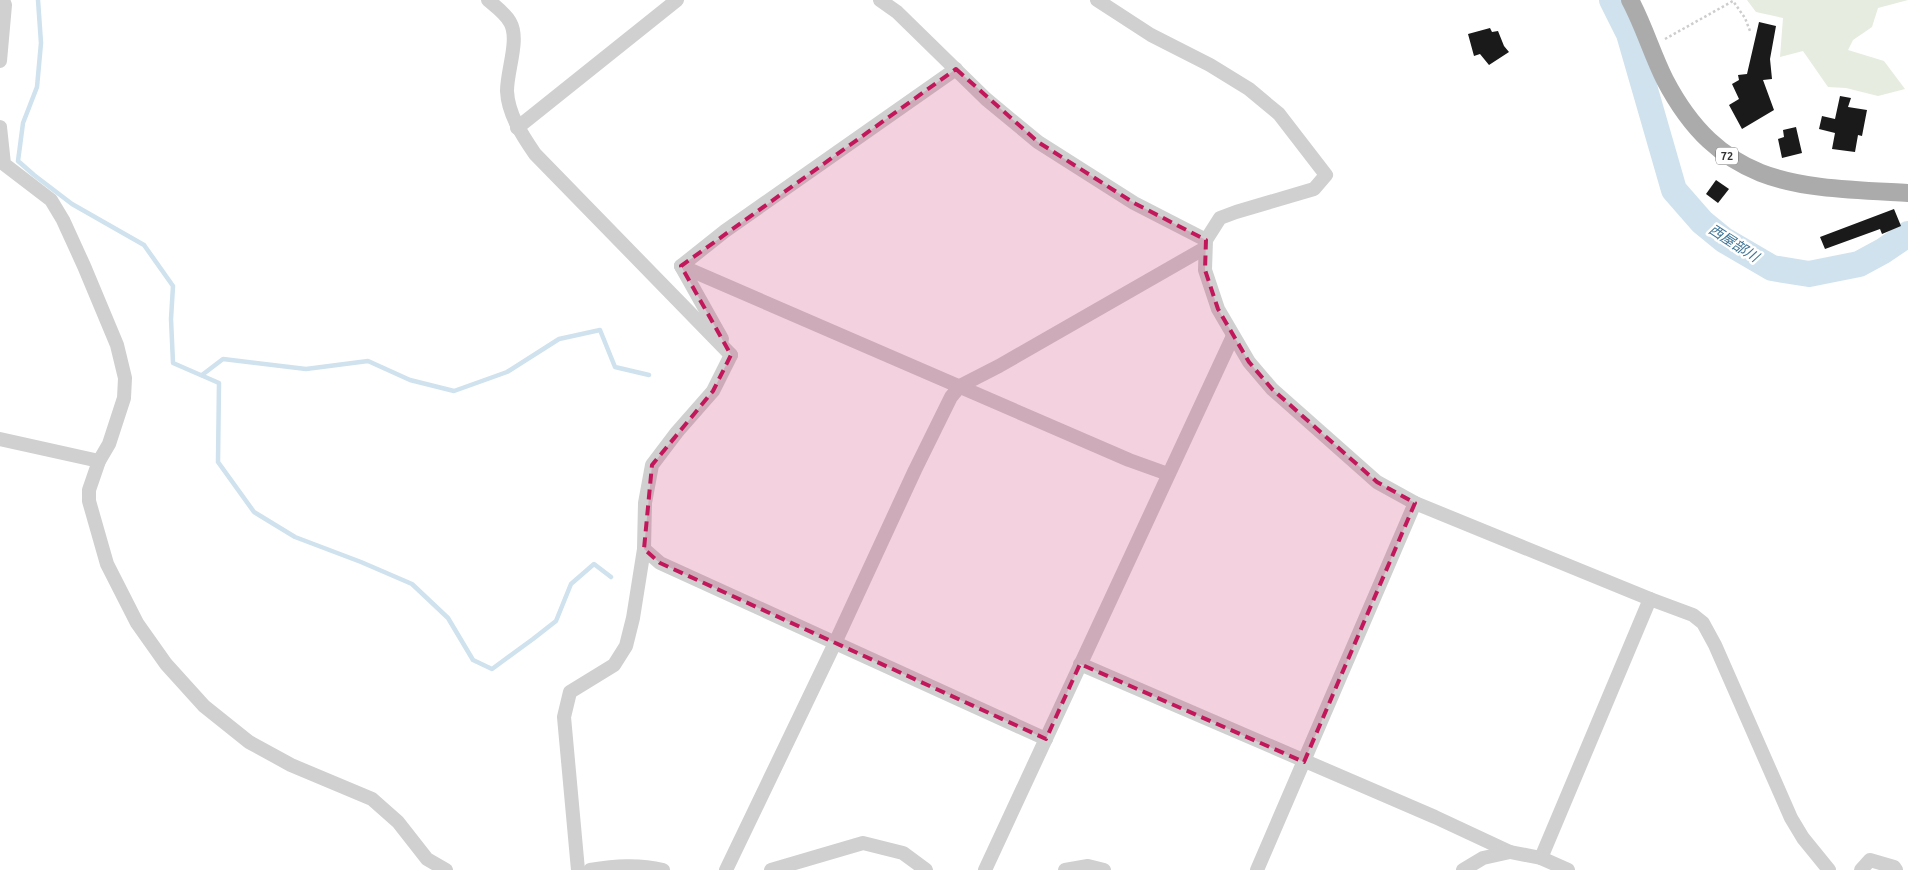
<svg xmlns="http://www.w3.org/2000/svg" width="1908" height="870" font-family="Ubuntu,'Noto Sans JP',sans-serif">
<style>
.green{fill:#e6ecdf}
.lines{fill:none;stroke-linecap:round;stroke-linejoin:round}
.stream{stroke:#cfe2ee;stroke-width:4.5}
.river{stroke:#cfe2ee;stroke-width:26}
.building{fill:#1a1a1a}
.path{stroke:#cdcdcd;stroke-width:2.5;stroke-dasharray:2.5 2.5;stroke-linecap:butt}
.minor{stroke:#d0d0d0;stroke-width:14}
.major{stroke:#ababab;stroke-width:18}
.marked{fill:#c2185b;fill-opacity:0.2;stroke:#c2185b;stroke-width:4;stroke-dasharray:10 6;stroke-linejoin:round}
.labels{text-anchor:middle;stroke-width:5;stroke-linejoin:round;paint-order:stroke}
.shield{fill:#fff;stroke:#707070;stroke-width:1}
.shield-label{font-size:11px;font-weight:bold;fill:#333}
.water-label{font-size:14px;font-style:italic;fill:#3f7597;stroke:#fff}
</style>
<rect width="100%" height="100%" fill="#fff"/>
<path class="green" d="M1747 0H1908L1878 8 1872 27 1853 40 1848 50 1884 61 1905 89 1878 96 1846 88 1828 87 1803 51 1780 57 1783 18 1756 12Z"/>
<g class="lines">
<g class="stream">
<path d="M38 0 41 43 37 87 23 123 18 161 34 175 72 204 144 245 173 286 171 319 173 363 219 383 218 462 254 512 295 537 361 562 412 584 448 618 473 660 492 669 533 639 556 621 571 584 594 564 611 577"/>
<path d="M202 375 223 359 306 369 368 361 410 380 454 391 507 372 559 339 600 330 615 367 649 375"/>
</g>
<path class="river" d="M1612 0 1629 34 1674 190 1702 222 1724 240 1772 268 1809 274 1859 264 1883 251 1908 234"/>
</g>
<g class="building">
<path d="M1759 22 1776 26 1770 59 1772 79 1763 80 1774 110 1742 129 1729 105 1739 99 1732 84 1739 80 1738 75 1747 74Z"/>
<path d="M1490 28 1492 32 1498 31 1504 46 1509 52 1489 65 1480 54 1474 56 1468 34Z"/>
<path d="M1840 96 1851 98 1848 107 1867 110 1862 136 1858 135 1855 152 1832 149 1835 133 1819 129 1822 116 1835 119Z"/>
<path d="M1796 127 1802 153 1782 158 1778 139 1784 137 1783 130Z"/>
<path d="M1716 180 1729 189 1718 203 1706 194Z"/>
<path d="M1894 209 1901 226 1882 234 1880 229 1825 249 1820 237Z"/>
</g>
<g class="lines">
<path class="path" d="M1665 39 1733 1 1745 18 1750 31"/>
<g class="minor">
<path d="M488 0C495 6 505 13 510 22 520 39 507 70 507 91 508 114 522 135 535 154L731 355"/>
<path d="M880 0 897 12 986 99 1038 142 1134 203 1206 240"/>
<path d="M1097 0 1151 35 1210 65 1249 89 1279 114 1326 175 1314 189 1236 212 1220 218 1206 240 1205 270 1218 309 1249 362 1272 389 1377 482 1415 503 1650 599 1693 615 1703 623 1715 645 1791 818 1803 838 1829 870"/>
<path d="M0 61 5 5 3 0"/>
<path d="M0 127 4 164 51 200 63 220 84 266 117 345 125 378 124 398 109 444 99 461 89 490V501L107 564 137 623 166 664 204 706 249 742 291 765 372 799 398 822 427 859 446 870"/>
<path d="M517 128 677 0"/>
<path d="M681 266 1129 460 1168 474"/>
<path d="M681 266 725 231 956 69"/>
<path d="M681 266 722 339"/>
<path d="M0 439 99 461"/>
<path d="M644 549 660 563 1046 739"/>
<path d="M1080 664 1435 817 1510 852 1541 858 1568 870"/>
<path d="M1541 858 1650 599"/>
<path d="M578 870 564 717 570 692 614 665 626 646 633 618 644 549 645 503 652 465 677 432 713 391 731 355"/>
<path d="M590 870C615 866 638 864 663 870"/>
<path d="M726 870 835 643 915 470 951 397 960 386 999 366 1205 248"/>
<path d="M771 870 863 843 903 853 926 870"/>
<path d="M985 870 1233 336"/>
<path d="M1065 870 1088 866 1104 870"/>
<path d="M1257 870 1415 503"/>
<path d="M1463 870 1483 858 1510 852"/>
<path d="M1861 870 1870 860 1894 867 1896 870"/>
</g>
<path class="major" d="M1630 0C1644 26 1652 54 1665 80 1722 189 1799 187 1908 193"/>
</g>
<path class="marked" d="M956 69 1038 142 1134 203 1206 240 1205 270 1218 309 1249 362 1272 389 1377 482 1415 503 1304 762 1080 664 1046 739 660 563 644 549 652 465 713 391 731 355 681 266Z"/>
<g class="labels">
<rect class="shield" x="1716" y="147.5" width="22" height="17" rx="4"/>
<g class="shield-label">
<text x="1727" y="160">72</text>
</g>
<g class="water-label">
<text transform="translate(1734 243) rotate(33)" y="5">西屋部川</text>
</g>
</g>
</svg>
